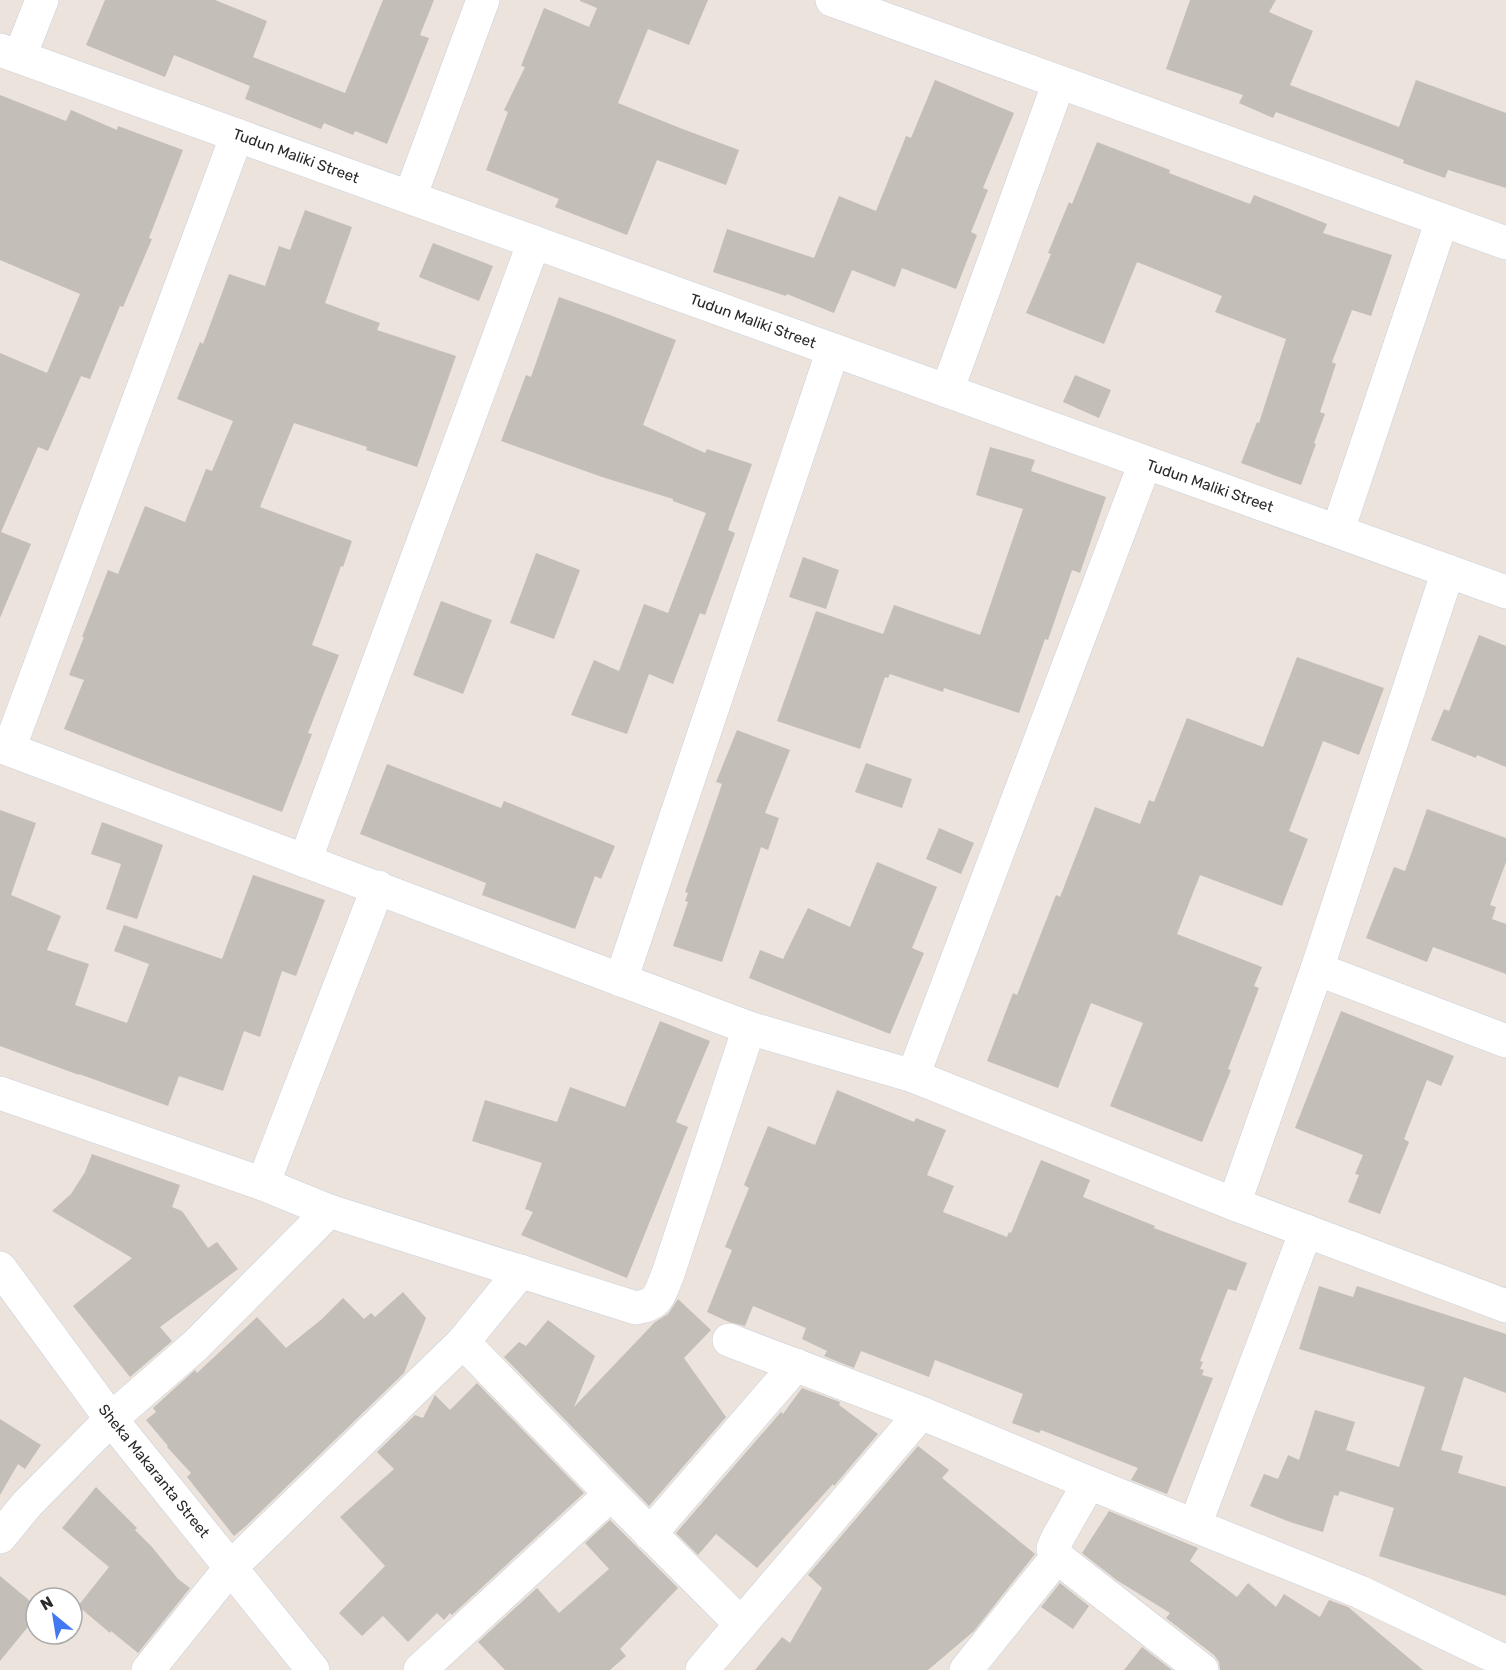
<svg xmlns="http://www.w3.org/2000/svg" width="1506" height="1670" font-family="Rubik,sans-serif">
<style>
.building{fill:#c4beb8}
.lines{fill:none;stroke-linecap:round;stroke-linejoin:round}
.street-casing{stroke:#cbd0db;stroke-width:34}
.secondary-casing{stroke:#cbd0db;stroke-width:34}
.street{stroke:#fff;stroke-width:33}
.secondary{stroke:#fff;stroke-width:33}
.labels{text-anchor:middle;stroke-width:4.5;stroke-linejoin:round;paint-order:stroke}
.street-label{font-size:15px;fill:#2a2a2a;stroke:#fff}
</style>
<rect width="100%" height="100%" fill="#ebe3dc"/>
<g class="building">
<path d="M105 0H215L267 21 253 57 345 93 383 0H434L420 35 429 38 387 144 355 131 353 135 324 123 321 129 245 99 250 86 174 55 165 77 86 45Z"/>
<path d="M580 0H708L689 45 648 29 618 103 680 128 739 150 726 185 657 160 627 235 555 207 559 199 486 170 508 112 504 110 525 67 521 66 544 8 589 27 597 8 580 1Z"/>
<path d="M1190 0H1276L1269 12 1313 31 1290 85 1399 127 1416 80 1506 113V188L1448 170 1445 178 1403 163 1404 160 1276 112 1273 118 1239 103 1243 95 1166 69Z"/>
<path d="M935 80 1014 113 983 188 988 190 971 232 977 235 956 289 902 268 895 287 852 270 834 313 787 294 786 296 713 272 727 229 814 258 839 196 876 211 906 136 911 138Z"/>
<path d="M0 95 66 121 71 110 117 130 118 126 183 150 149 238 152 239 123 307 120 306 90 379 81 376 48 451 38 447 1 532 31 544 0 618V353L47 373 80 294 0 260Z"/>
<path d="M1097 142 1170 170 1169 173 1250 204 1254 195 1327 224 1323 233 1392 255 1371 316 1352 310 1332 362 1336 364 1320 412 1325 414 1314 443 1316 444 1301 485 1241 463 1257 422 1259 423 1286 339 1215 312 1222 296 1137 262 1104 344 1026 313 1051 254 1048 253 1069 202 1072 204Z"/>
<path d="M305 210 352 227 325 303 380 323 377 330 456 356 417 467 366 450 367 447 294 423 260 507 352 541 343 567 341 566 312 645 339 655 308 733 312 734 282 812 153 764 64 729 84 680 69 675 84 637H82L108 570 118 574 145 506 185 522 206 469 212 471 233 421 177 399 200 342 203 344 229 274 265 286 279 246 290 250Z"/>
<path d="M433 243 493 266 479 301 419 277Z"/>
<path d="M559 297 607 314 676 340 643 425 705 453 707 449 752 464 728 530 735 533 705 615 700 613 673 684 649 674 627 734 571 715 594 660 619 671 644 604 668 613 706 513 673 501V499L602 477 501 441 526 375 531 377Z"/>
<path d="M1075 375 1111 390 1099 418 1063 402Z"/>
<path d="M990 447 1035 460 1031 471 1106 497 1080 573 1072 570 1048 640 1045 639 1019 713 944 688 943 692 890 674 888 678 885 677 860 749 777 721 816 611 883 634 894 605 980 635 1023 509 976 495Z"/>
<path d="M536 553 580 570 554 639 510 623Z"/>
<path d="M803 557 839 570 826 609 789 597Z"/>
<path d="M441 601 492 620 463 694 413 675Z"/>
<path d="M1479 635 1506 646V767L1477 755 1476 758 1431 740 1444 709 1449 711Z"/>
<path d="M1297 657 1384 688 1359 755 1323 741 1289 831 1308 839 1282 906 1200 875 1177 934 1262 967 1254 986 1259 988 1228 1069 1231 1070 1202 1142 1110 1106 1143 1023 1091 1003 1058 1088 987 1061 1013 993 1017 995 1056 895 1060 897 1095 807 1140 824 1149 800 1154 802 1187 718 1263 747Z"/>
<path d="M737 730 790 750 765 813 779 818 768 850 761 847 722 962 673 946 688 902 685 901 688 893 685 892 722 784 716 782Z"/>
<path d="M866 763 912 779 902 808 855 792Z"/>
<path d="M387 764 501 808 504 801 615 846 601 879 595 876 575 929 482 895 486 883 360 834Z"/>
<path d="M1427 809 1506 838V862L1490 905 1496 907 1492 919 1506 924V974L1433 947 1427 962 1366 938 1394 867 1405 871Z"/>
<path d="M0 810 36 823 11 895 61 916 47 950 89 964 75 1005 127 1023 149 964 114 951 124 925 222 959 253 875 325 900 296 976 282 971 260 1037 244 1031 223 1091 179 1076 168 1106 79 1074V1075L0 1046Z"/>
<path d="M102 822 163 845 137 919 106 909 121 864 91 854Z"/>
<path d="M939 828 974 843 961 874 926 859Z"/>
<path d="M877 862 937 887 912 948 924 953 890 1034 749 978 760 950 783 959 808 908 850 927Z"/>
<path d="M1341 1011 1454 1056 1441 1086 1427 1080 1404 1139 1409 1142 1380 1214 1348 1202 1359 1175 1355 1174 1363 1155 1295 1128Z"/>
<path d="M660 1021 710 1041 676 1122 688 1127 627 1278 521 1235 533 1212 525 1209 542 1163 472 1141 485 1100 557 1122 570 1087 625 1107Z"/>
<path d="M837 1090 914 1122 916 1118 946 1130 927 1175 954 1186 943 1212 1007 1237 1009 1232 1011 1233 1041 1160 1090 1180 1083 1197 1155 1226 1154 1228 1247 1263 1236 1291 1228 1289 1200 1361 1203 1362 1200 1369 1204 1370 1202 1375 1213 1378 1167 1494 1131 1480 1138 1468 1041 1430 1039 1433 1012 1423 1023 1394 935 1360 929 1377 861 1351 854 1368 824 1356 827 1351 802 1339 806 1328 753 1306 745 1326 729 1322 707 1312 732 1250 725 1247 749 1188 744 1185 768 1126 815 1145Z"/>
<path d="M92 1154 180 1185 172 1207 182 1211 208 1248 217 1242 238 1269 160 1327 172 1341 130 1377 73 1306 132 1258 52 1211 71 1194 85 1172Z"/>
<path d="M1319 1286 1353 1297 1357 1286 1506 1334V1393L1464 1377 1441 1450 1463 1456 1458 1473 1506 1487V1596L1379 1556 1394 1508 1340 1491 1338 1496 1334 1495 1323 1532 1290 1522 1250 1506 1264 1474 1278 1479 1288 1455 1299 1460 1315 1410 1355 1422 1346 1450 1399 1467 1425 1387 1299 1349Z"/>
<path d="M403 1292 426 1318 404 1373 246 1526 234 1536 187 1477 191 1473 167 1447 168 1446 146 1420 156 1412 153 1408 195 1370 197 1373 257 1317 286 1348 322 1319 343 1298 364 1319 371 1313 375 1317Z"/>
<path d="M678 1299 711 1330 684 1358 726 1417 649 1506 504 1357 519 1342 526 1346 548 1320 595 1356 574 1407 655 1322 668 1314Z"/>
<path d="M477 1383 584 1493 452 1615 450 1613 444 1620 437 1613 408 1642 383 1616 362 1636 339 1613 385 1566 340 1517 394 1469 377 1452 415 1415 423 1418 435 1395 450 1410Z"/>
<path d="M802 1388 840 1402 839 1405 878 1434 834 1486 833 1484 757 1568 716 1534 698 1555 676 1533 781 1412 783 1414Z"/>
<path d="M0 1419 41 1445 25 1469 18 1464 0 1495Z"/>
<path d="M918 1446 949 1470 942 1478 1035 1554 974 1631 928 1670H755L782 1637 790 1643 822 1588 808 1575Z"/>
<path d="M96 1487 137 1528 135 1530 152 1547 178 1579 190 1588 138 1653 111 1631 110 1633 78 1606 109 1567 62 1528Z"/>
<path d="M1109 1511 1198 1548 1190 1561 1237 1597 1248 1583 1276 1607 1284 1594 1320 1617 1329 1600 1348 1607 1423 1670H1220L1219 1662 1214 1655 1166 1618 1170 1613 1118 1581 1082 1553Z"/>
<path d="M610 1520 678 1588 620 1649 626 1656 610 1670H505L478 1642 537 1588 559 1613 609 1569 585 1543Z"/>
<path d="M0 1576 36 1606V1617L0 1661Z"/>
<path d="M1060 1583 1089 1606 1073 1629 1041 1607Z"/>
<path d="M1142 1647 1172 1670H1124Z"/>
</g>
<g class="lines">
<defs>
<g id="street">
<path d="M832 0 1506 243"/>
<path d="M20 56 42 0"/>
<path d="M410 197 483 0"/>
<path d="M947 391 1059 82"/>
<path d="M1338 530 1442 220"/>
<path d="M0 746 749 1028 913 1076 1234 1204 1506 1306"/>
<path d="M9 749 237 135"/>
<path d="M305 861 534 242"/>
<path d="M1317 969 1506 1041"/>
<path d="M621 980 833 350"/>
<path d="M913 1076 1145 463"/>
<path d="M0 1093 263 1184 329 1211 636 1308C660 1304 659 1295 668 1274L749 1028"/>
<path d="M263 1184 378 887"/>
<path d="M1234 1204 1317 969 1448 571"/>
<path d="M729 1340 921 1413 1089 1483 1360 1592 1506 1662"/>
<path d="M463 1342 611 1494 741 1624"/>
<path d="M1089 1483 1057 1539 1053 1549 1057 1557 1202 1670"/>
<path d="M1195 1525 1306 1231"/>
<path d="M650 1534 796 1365"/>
<path d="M0 1537 27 1504 111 1419 196 1345 329 1211"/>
<path d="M148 1670 231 1567 463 1342 521 1271"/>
<path d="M420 1670 611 1494"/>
<path d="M702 1670 921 1413"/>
<path d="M966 1670 1057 1557"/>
</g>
<g id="secondary">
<path d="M0 50 1506 592"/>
<path d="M0 1268 111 1419 313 1670"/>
</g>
</defs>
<use href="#street" class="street-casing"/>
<use href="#secondary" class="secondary-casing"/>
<use href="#street" class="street"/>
<use href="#secondary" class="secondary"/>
</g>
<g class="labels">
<g class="street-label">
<text transform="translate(296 156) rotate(20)" y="5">Tudun Maliki Street</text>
<text transform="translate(753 321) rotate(20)" y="5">Tudun Maliki Street</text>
<text transform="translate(1210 486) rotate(19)" y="5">Tudun Maliki Street</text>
<text transform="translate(154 1471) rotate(51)" y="5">Sheka Makaranta Street</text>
</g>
</g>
<g transform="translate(54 1616) rotate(330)"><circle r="28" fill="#ffffff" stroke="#aaaaaa" stroke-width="1.5"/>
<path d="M0-4.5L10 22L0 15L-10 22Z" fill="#4278f2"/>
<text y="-9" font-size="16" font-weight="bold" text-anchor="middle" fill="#2a2a2a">N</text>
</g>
</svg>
